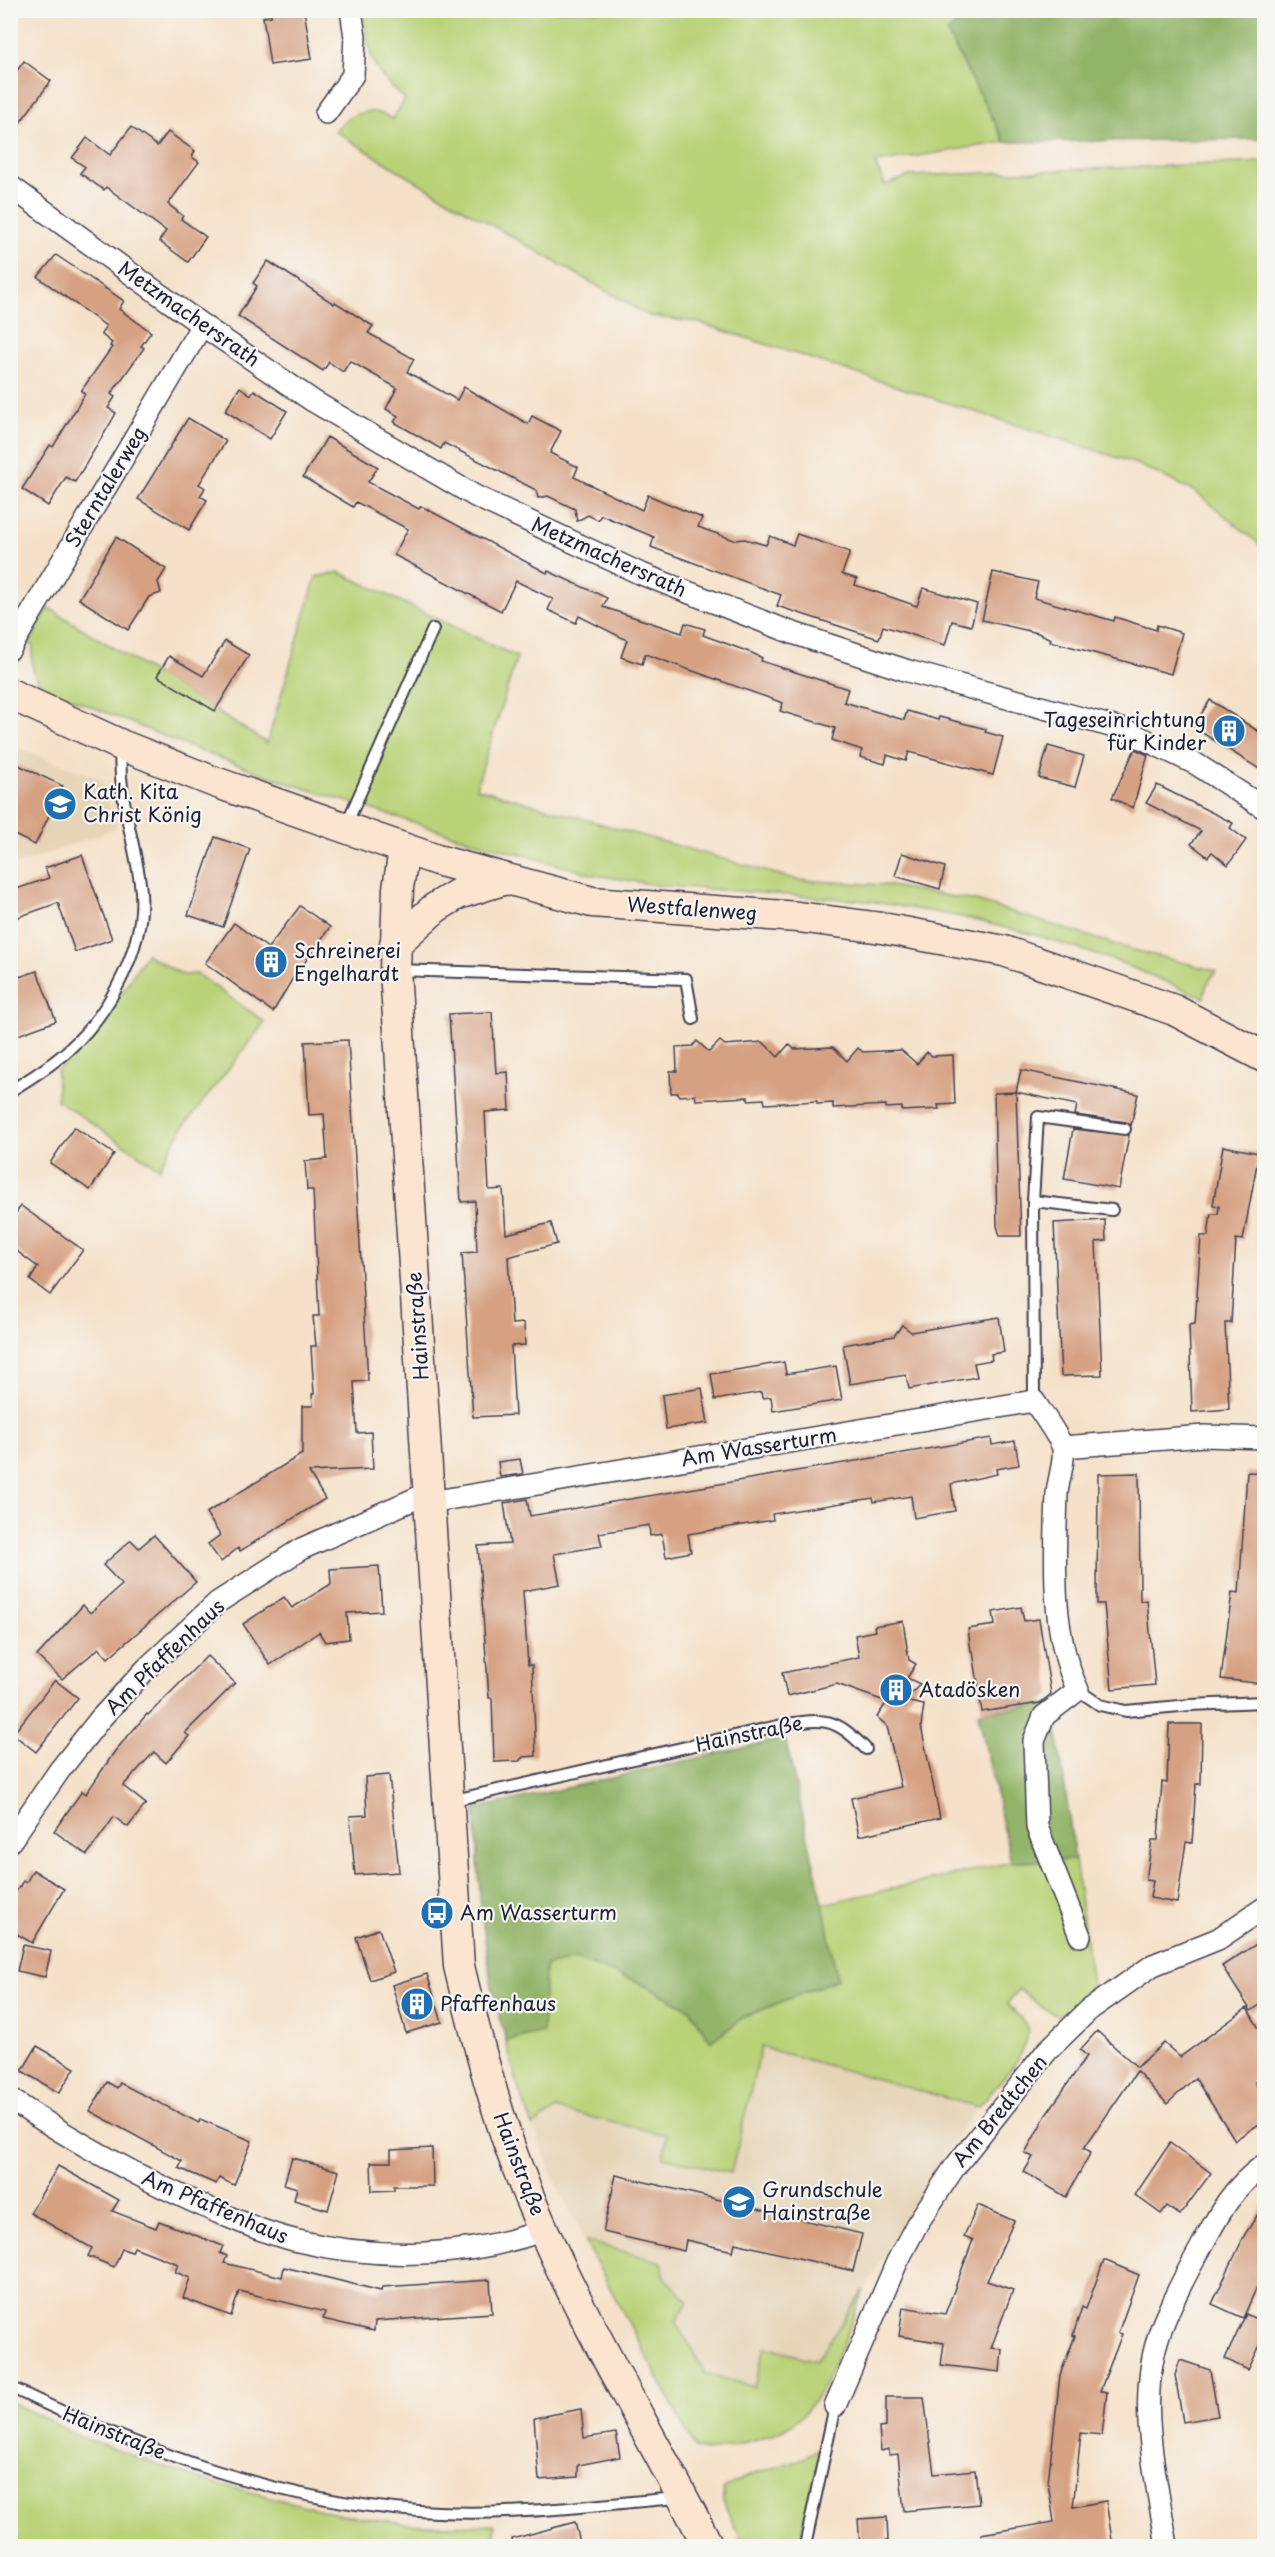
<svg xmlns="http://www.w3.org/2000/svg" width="1275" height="2557" font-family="'Playpen Sans',sans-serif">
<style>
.built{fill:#e6d4b7}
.green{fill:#b9d277;stroke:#6e7a59;stroke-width:1.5}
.forest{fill:#92b468;stroke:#5a6b52;stroke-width:1.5}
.building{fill:#d6a082}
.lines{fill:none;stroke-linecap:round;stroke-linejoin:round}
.lane-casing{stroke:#423f50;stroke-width:14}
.street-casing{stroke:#423f50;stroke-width:24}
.secondary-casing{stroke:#423f50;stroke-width:33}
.lane{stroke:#fff;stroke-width:10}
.street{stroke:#fff;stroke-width:21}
.secondary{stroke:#fce5d0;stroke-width:30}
.labels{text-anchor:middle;stroke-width:4.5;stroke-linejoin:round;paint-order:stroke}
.street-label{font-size:20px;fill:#22223b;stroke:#f6f6f2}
.poi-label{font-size:20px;fill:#22223b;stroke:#f6f6f2;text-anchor:start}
</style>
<rect width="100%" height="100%" fill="#f6f6f2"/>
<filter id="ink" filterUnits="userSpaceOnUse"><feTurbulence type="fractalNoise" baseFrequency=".0167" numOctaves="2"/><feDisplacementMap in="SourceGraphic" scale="12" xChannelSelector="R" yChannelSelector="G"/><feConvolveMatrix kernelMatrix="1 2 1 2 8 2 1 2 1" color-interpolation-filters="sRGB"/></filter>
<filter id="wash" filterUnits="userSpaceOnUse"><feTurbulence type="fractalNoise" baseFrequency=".008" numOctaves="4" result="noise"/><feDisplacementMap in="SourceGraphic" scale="24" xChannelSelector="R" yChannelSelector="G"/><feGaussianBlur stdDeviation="1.35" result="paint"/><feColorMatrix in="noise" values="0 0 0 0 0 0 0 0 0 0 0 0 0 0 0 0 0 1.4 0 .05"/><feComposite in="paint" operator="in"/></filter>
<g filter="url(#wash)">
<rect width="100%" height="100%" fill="#f5e1c9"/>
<g class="built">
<path d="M11 743 25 751 101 779 117 828 11 867Z"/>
<path d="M761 2047 978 2107 930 2175 864 2290 816 2361 755 2387 705 2374 676 2321 688 2302 665 2277 662 2262 585 2241 552 2175 533 2126 556 2109 668 2135 663 2156Z"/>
</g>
<g class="green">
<path d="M363 11H975L947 33 1005 142 875 163 885 185 910 176 1264 162V548L1196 492 1137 464 700 323 649 316 409 177 335 131C352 111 370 106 393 119L405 99C368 68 370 55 363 11Z"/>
<path d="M339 572 517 657 476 788 797 880 885 885 976 901 1130 949 1216 971 1206 986 1204 998 1119 962 1035 935 962 917 869 901 657 885 595 875 473 841 291 784 190 747 46 688C31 678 31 663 33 646L29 643 49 608 267 743 316 577Z"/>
<path d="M146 954 183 975 197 974 265 1022 181 1130 159 1168 57 1100V1070C93 1043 122 992 146 954Z"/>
<path d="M1075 1860 1093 1993 1076 2006 1058 2015 1044 2009 1019 1989 1007 2004C1013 2011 1022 2018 1026 2025 1037 2047 992 2090 978 2107L761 2047 731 2173 663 2157 667 2135 556 2109 533 2126 520 2093 506 2041 543 2032 545 1966 576 1959 638 1982 690 2009 711 2042 744 2017 837 1979 823 1904 1011 1862Z"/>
<path d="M585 2241 662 2262 665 2278 688 2302 676 2321 705 2373 754 2387 765 2347 816 2361 864 2290C845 2334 825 2413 777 2432 755 2441 729 2446 706 2452L696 2449Z"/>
<path d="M11 2402 88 2440 199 2479 337 2514 426 2526 495 2525 493 2546H11Z"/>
<path d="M818 2449 821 2455 798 2546H743L723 2501V2490C745 2471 790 2468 818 2449Z"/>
</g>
<g class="forest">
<path d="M975 11H1264V139L1005 142 947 32Z"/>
<path d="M1053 1703 1075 1860 1011 1862 978 1713Z"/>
<path d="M785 1738 823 1904 837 1979 744 2017 711 2042 690 2009 638 1982 576 1959 545 1966 543 2032 506 2041 491 1982 481 1910 475 1809Z"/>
</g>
<g id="blocks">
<g class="building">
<path d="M271 10H304L312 59 270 65 263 17 271 16Z"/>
<path d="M24 61 51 81 10 136V80Z"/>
<path d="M131 127 157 146 168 132 195 151 192 157 199 162 168 204 183 216 181 219 206 237 188 262 159 241 166 231 106 187 104 190 80 173 85 167 72 158 87 138 110 155Z"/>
<path d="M56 255 124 301 119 309 151 332 141 346 144 348 111 394 115 397 108 408 116 413 110 424 75 482 66 477 48 506 22 489 50 445 53 447 85 394 81 391 112 347 110 346 112 343 101 334 106 326 38 277Z"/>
<path d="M268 261 334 304 335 302 373 326 368 333 414 359 407 372 457 400 464 387 528 424 532 416 561 431 550 453 578 467 574 477 642 510 648 495 702 518 698 527 734 540 745 539 766 545 770 536 793 545 797 534 850 552 842 574 857 579 855 585 917 606 923 588 977 604 971 626 952 621 945 645 883 626 879 639 777 606 781 595 651 547 654 537 601 515 598 520 588 515 577 521 575 509 548 496 538 498 536 490 444 443 441 449 394 422 398 416 386 409 397 388 350 361 343 372 329 362 323 371 238 316 257 286 253 283Z"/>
<path d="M240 387 251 395 254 390 287 411 270 439 225 411Z"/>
<path d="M188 418 226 441 199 484 205 488 200 496 207 500 189 530 138 499Z"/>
<path d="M327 437 378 467 368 482 419 509 421 506 547 573 548 571 607 598 603 607 682 633 685 623 705 629 703 635 752 653 762 658 761 661 848 689 844 702 904 720 907 711 938 720 939 717 986 729 985 732 1003 737 993 775 909 752 906 761 887 755 885 764 860 757 862 750 832 740 835 728 780 711 783 703 645 654 642 664 621 657 627 640 579 616 576 623 548 610 553 599 516 581 501 611 394 555 408 529 356 502 353 507 303 477Z"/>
<path d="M116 537 166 569 158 582 161 593 149 597 128 630 79 599Z"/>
<path d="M993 572 1038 582 1034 598 1114 621 1115 617 1156 630 1157 625 1182 633 1171 674 1050 641 1051 639 1038 633 982 620Z"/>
<path d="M225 641 249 655 215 711 157 676 169 656 203 676Z"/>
<path d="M1210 700 1264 735V772L1193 727Z"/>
<path d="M1048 746 1084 756 1075 787 1039 778Z"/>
<path d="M1135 749 1148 755 1133 808 1112 798Z"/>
<path d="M10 761 63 786 35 845 10 833Z"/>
<path d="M1157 785 1233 823 1230 828 1246 840 1228 865 1212 852 1208 857 1191 844 1201 831 1146 803Z"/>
<path d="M215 837 250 849 223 927 188 915Z"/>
<path d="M902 853 945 867 940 889 895 876Z"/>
<path d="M82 855 112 939 75 952 58 903 10 920V891L49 878 45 868Z"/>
<path d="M300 906 330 927 300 969V966L273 1012 205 963 234 923 268 948Z"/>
<path d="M37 971 56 1021 10 1038V980Z"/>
<path d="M492 1012 496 1073 508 1072 510 1110 485 1112 489 1190 503 1189 506 1234 551 1223 557 1244 508 1257 512 1324 524 1323 525 1345 511 1346 515 1415 473 1417 462 1253 477 1252 475 1201 461 1202 449 1014Z"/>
<path d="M348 1040 368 1381 354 1382 357 1433 371 1432 373 1469 309 1472 325 1499 240 1551 238 1548 221 1562 208 1544 220 1535 206 1513 302 1454V1406H313L312 1394H314L311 1346H316L313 1316H319L313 1190H307L305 1161 327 1159 324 1114 309 1115 305 1042Z"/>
<path d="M697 1041 709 1052 720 1041 725 1045 763 1042 778 1057 789 1044 794 1049 833 1047 847 1061 858 1048 863 1052 901 1050 917 1064 927 1052 932 1056 953 1055 955 1104 938 1105 939 1109 902 1111V1107L886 1108V1105L833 1108V1103L817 1104V1101L765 1104 764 1099 748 1100V1097L696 1100 695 1095 679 1096 678 1093H671L670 1071H677L676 1047 693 1046Z"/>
<path d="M1021 1070 1138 1094 1131 1125 1126 1122 1075 1115 1077 1105 1016 1092Z"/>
<path d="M1016 1092 1021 1236H1000L997 1226 994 1093Z"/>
<path d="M74 1127 114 1154 90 1190 50 1163Z"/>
<path d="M1073 1129 1129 1135 1119 1189 1064 1179Z"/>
<path d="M1223 1146 1259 1153 1243 1240 1236 1239 1231 1323H1225L1229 1409 1192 1412 1189 1325 1195 1324 1201 1236H1208L1211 1214H1218L1219 1206 1213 1205Z"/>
<path d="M21 1206 83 1250 50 1295 30 1280 38 1267 10 1246V1221Z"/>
<path d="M1105 1220 1106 1241 1096 1242 1102 1375 1061 1376 1054 1223Z"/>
<path d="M999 1317 1004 1352 991 1354 992 1360 974 1363 977 1377 909 1389 906 1375 850 1384 843 1345 894 1336 902 1325 911 1332Z"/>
<path d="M784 1362 786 1374 836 1366 842 1400 773 1411 771 1397 762 1398 761 1392 715 1400 711 1374Z"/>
<path d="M702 1388 708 1423 666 1429 662 1395Z"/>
<path d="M991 1438 992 1445 1015 1441 1019 1465 996 1469 997 1474 951 1484 955 1511 914 1518 911 1496 874 1502 873 1498 772 1514 773 1520 688 1534 691 1552 666 1557 662 1534 650 1536 649 1525 599 1533 602 1546 554 1554 560 1584 523 1591 528 1665H532L536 1756 523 1757 519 1761 494 1762 492 1698H489L478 1546 510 1544 504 1503 527 1499 530 1516Z"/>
<path d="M520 1459 523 1474 500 1477 498 1462Z"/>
<path d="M1247 1472 1264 1473V1684L1221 1679 1232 1592 1239 1593Z"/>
<path d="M1139 1473 1140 1601 1147 1600 1155 1685 1112 1689 1104 1604H1097L1098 1474Z"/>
<path d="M154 1535 196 1582 108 1658 99 1648 62 1679 37 1656 83 1605 90 1613 122 1585 103 1565 131 1540 139 1548Z"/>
<path d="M379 1566 382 1611 347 1613 349 1639 325 1642 319 1632 270 1665 243 1624 284 1597 292 1608 331 1584 330 1569Z"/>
<path d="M1021 1607 1024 1621 1039 1619 1051 1694 1040 1703 982 1712 973 1651H971L968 1629 995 1625 993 1612Z"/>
<path d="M903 1621 909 1660 916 1664 907 1678 920 1684 905 1701 924 1705 921 1726 940 1818 859 1836 851 1798 901 1787 887 1726 877 1717 887 1702 837 1684 787 1696 782 1673 859 1657 855 1635 875 1631 874 1626Z"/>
<path d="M207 1656 235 1683 185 1733 189 1736 166 1763 154 1752 123 1786 146 1804 128 1827 114 1817 87 1855 54 1831 82 1791 86 1794 115 1751 147 1714 148 1715Z"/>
<path d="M55 1680 78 1698 36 1752 13 1734Z"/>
<path d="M1169 1724H1202L1201 1784H1196L1192 1843 1186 1842 1177 1903 1150 1898 1153 1881 1146 1880 1152 1840H1158L1162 1782 1167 1783Z"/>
<path d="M389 1775 399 1872 355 1875 350 1816 367 1815 365 1777Z"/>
<path d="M33 1870 64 1889 32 1943 10 1930V1901L23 1881 26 1883Z"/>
<path d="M379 1929 394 1972 370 1980 356 1937Z"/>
<path d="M1264 1939V2002L1251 2011 1222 1966Z"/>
<path d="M23 1945 51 1951 45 1977 17 1971Z"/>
<path d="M427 1974 442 2022 406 2033 392 1985Z"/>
<path d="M1247 2008 1264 2037V2077L1255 2082 1264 2098V2121L1235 2140 1195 2078 1167 2104 1137 2071 1084 2148 1091 2152 1066 2197 1024 2172 1033 2157 1025 2153 1046 2115 1087 2056 1080 2050 1097 2031 1137 2067 1164 2043 1180 2057Z"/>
<path d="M37 2046 75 2068 59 2093 22 2071Z"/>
<path d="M107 2082 117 2088 120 2083 199 2123 200 2119 252 2141 234 2185 219 2178 216 2184 179 2168 182 2161 90 2111Z"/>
<path d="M1170 2143 1211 2173 1180 2215 1167 2206 1161 2214 1135 2195Z"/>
<path d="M432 2148 433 2186H394V2190L372 2191 371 2162H391V2150Z"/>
<path d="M292 2158 339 2171 328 2210 294 2200 297 2188 284 2184Z"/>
<path d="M58 2166 119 2200 112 2211 156 2228 159 2221 223 2246 220 2253 227 2256 224 2263 282 2277 284 2267 381 2291 382 2287 490 2280 492 2313 375 2321 374 2331 323 2319 325 2312 239 2291 231 2316 183 2298 190 2278 175 2272 178 2264 134 2247 132 2252 122 2249 114 2267 88 2256 92 2248 30 2213Z"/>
<path d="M616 2175 862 2234 853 2271 735 2243 733 2251 686 2240 684 2251 603 2232Z"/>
<path d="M978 2205 1014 2221 987 2281 1013 2290 991 2348 1002 2349 1000 2372 941 2365 944 2343 899 2336 903 2307 945 2314 973 2240 964 2236Z"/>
<path d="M1264 2205V2271L1243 2318 1212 2304 1245 2234Z"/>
<path d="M1104 2260 1139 2275 1118 2333 1122 2334 1100 2391 1107 2392 1102 2435 1081 2433 1073 2507 1106 2501 1112 2540 1109 2541 1110 2547H982L981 2534 1054 2522 1048 2483 1060 2375 1075 2336 1073 2335 1082 2307 1086 2309Z"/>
<path d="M1246 2314 1264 2323V2337L1248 2370 1225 2359Z"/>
<path d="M1180 2360 1210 2370 1218 2416 1183 2422 1175 2375Z"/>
<path d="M886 2397H924L934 2474 975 2470 979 2504 904 2511 898 2454 889 2455V2449L881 2451 879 2428 886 2427Z"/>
<path d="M581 2409 584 2438 616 2433 620 2457 578 2465V2477L539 2480 534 2418Z"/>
<path d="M887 2517 888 2541H884L885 2547H860L858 2519Z"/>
<path d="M575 2522 581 2547H513L512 2539Z"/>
</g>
</g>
</g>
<g filter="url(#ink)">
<use href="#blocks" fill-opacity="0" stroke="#423f50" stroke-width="1.5"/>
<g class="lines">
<defs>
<g id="lane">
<path d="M346 825 433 629"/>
<path d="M396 970 686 979 693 1019"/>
<path d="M10 1091C30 1079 49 1067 66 1052 110 1014 149 942 140 883 134 838 117 794 121 748"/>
<path d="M1033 1201 1112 1210"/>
<path d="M1034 1401 1033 1201 1038 1117 1125 1129"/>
<path d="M1078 1690 1100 1705 1126 1711 1190 1705 1264 1702"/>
<path d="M450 1801 782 1725C826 1718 834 1717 866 1749"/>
<path d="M10 2387C144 2452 288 2506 438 2512 518 2516 599 2504 678 2498"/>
<path d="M805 2546 835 2406"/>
</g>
<g id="street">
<path d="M326 113 353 75 355 37 351 10"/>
<path d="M10 186 202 325 313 401 475 496 639 573 790 632 908 671 1125 730 1196 764 1264 808"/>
<path d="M10 649 202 325"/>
<path d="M1063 1447 1204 1436 1264 1438"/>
<path d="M430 1502 1034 1401C1040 1410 1061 1440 1063 1448 1065 1462 1058 1480 1057 1494 1055 1556 1050 1633 1078 1690L1044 1716 1034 1741 1037 1827 1080 1936"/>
<path d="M10 1842 59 1771 100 1719 147 1668 218 1602 301 1549 428 1493"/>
<path d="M10 2099C76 2143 145 2181 217 2212 243 2223 271 2235 298 2241 378 2260 468 2258 544 2230"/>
<path d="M835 2406 897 2262 917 2224 954 2168 1047 2051 1089 2010 1153 1965 1218 1939 1264 1908"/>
<path d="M1167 2546C1156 2476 1135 2399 1161 2329 1171 2302 1185 2276 1199 2251 1219 2214 1230 2190 1264 2165"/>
</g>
<g id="secondary">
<path d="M10 694 121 745 212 781 437 860 592 902 798 917 882 928 1004 951 1174 1010 1264 1057"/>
<path d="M404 850 398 888 395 970 459 1966C474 2029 490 2092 512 2153 562 2291 642 2416 708 2546"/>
<path d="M395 944 435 908 458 894 506 879"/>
</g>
</defs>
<use href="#lane" class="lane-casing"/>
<use href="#street" class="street-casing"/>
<use href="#secondary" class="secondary-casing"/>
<use href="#lane" class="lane"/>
<use href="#street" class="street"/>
<use href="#secondary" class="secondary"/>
</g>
</g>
<defs>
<symbol id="building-disc" viewBox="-11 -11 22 22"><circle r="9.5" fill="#1f6fb2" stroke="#f6f6f2"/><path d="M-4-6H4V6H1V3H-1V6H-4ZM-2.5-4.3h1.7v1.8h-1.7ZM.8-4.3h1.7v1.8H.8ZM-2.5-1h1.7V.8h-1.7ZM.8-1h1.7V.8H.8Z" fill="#fff"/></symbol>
<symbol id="school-disc" viewBox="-11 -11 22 22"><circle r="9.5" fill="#1f6fb2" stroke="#f6f6f2"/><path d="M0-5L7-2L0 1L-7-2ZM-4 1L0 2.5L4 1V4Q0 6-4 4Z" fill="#fff"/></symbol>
<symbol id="bus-disc" viewBox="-11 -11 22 22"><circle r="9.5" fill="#1f6fb2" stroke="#f6f6f2"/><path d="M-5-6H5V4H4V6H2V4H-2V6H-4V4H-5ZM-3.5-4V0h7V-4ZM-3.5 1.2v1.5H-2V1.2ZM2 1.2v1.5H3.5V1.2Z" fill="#fff"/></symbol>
</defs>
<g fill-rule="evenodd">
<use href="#building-disc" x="1210" y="712" width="38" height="38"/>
<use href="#school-disc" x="41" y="785" width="38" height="38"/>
<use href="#building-disc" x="252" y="943" width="38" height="38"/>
<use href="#building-disc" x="877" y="1671" width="38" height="38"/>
<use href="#bus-disc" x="418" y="1894" width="38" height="38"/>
<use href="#building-disc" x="398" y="1985" width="38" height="38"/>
<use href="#school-disc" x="720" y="2183" width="38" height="38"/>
</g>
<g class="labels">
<g class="street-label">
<text transform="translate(189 314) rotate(35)" y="7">Metzmachersrath</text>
<text transform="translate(106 487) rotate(-59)" y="7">Sterntalerweg</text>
<text transform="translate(609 557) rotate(24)" y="7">Metzmachersrath</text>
<text transform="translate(692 909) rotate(4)" y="7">Westfalenweg</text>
<text transform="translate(418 1326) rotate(-94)" y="7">Hainstraße</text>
<text transform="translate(759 1447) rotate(-9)" y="7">Am Wasserturm</text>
<text transform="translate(165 1657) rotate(-44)" y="7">Am Pfaffenhaus</text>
<text transform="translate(749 1734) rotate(-12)" y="7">Hainstraße</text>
<text transform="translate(1000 2111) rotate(-51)" y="7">Am Bredtchen</text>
<text transform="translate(519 2164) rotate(69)" y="7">Hainstraße</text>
<text transform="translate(215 2207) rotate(23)" y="7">Am Pfaffenhaus</text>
<text transform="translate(114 2433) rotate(22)" y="7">Hainstraße</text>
</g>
<g class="poi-label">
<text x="1206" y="727" text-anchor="end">Tageseinrichtung<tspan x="1206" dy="23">für Kinder</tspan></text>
<text x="83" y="799">Kath. Kita<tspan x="83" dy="23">Christ König</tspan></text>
<text x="294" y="958">Schreinerei<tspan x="294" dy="23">Engelhardt</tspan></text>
<text x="919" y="1697">Atadösken</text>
<text x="460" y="1920">Am Wasserturm</text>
<text x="440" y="2011">Pfaffenhaus</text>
<text x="762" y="2197">Grundschule<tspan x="762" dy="23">Hainstraße</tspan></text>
</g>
</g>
<rect width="1275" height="2557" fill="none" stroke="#f6f6f2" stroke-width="36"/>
</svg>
